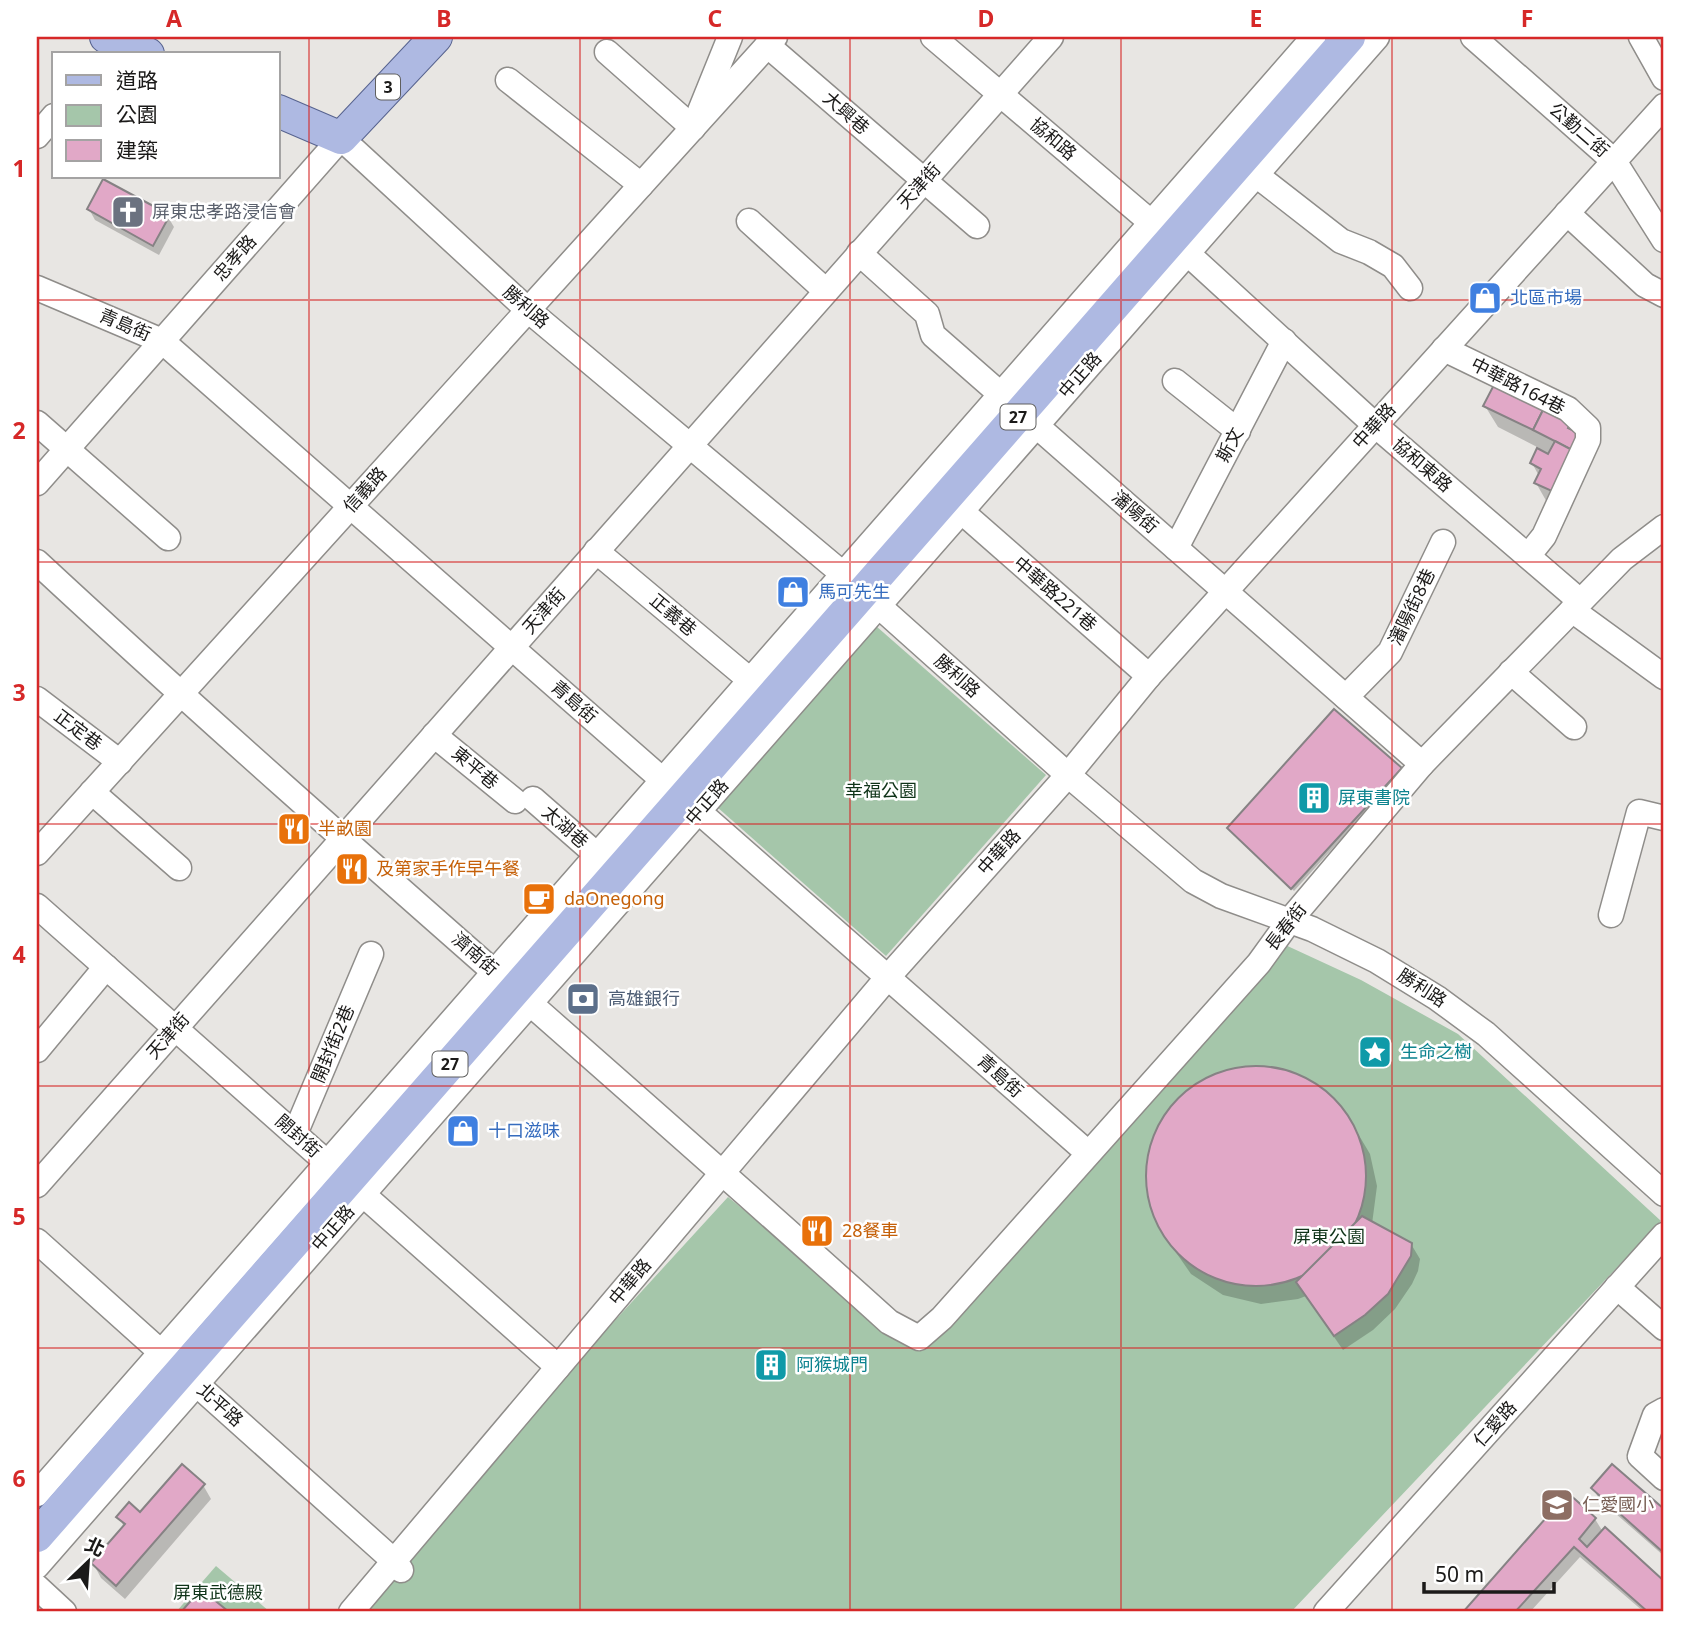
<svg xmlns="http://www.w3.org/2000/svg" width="1701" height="1649" font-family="'Noto Sans','Noto Sans TC',sans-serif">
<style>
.green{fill:#a5c6aa}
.shadow{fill:#0003}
.building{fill:#e1a8c7;stroke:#868284;stroke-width:2}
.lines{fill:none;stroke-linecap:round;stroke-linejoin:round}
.minor-casing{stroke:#8f8d8a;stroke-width:27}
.major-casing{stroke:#57638f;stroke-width:34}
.minor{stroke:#fff;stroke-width:24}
.major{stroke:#aeb9e2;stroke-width:32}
.grid{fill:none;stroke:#d62828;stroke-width:2;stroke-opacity:0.55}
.labels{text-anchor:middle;stroke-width:5;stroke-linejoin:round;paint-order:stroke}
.shield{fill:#fff;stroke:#5f5f5e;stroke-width:2}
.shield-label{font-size:16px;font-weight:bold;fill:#1b1a19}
.street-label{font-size:18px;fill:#1b1a19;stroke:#fff}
.worship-label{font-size:18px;fill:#5b616d;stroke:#fff;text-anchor:start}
.shop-label{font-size:18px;fill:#366cbe;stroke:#fff;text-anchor:start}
.park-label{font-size:18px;fill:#0f3318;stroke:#fff}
.culture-label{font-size:18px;fill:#0d838f;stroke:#fff;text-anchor:start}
.food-label{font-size:18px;fill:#c56008;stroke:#fff;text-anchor:start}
.service-label{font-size:18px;fill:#4e5e75;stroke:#fff;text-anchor:start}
.education-label{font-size:18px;fill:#785e54;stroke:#fff;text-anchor:start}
.neatline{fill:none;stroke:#d62828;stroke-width:2.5}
.grid-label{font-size:23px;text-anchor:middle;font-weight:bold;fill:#d62828}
</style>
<rect width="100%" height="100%" fill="#e8e6e3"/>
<g class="green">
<path d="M876 626 1046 775 886 956 717 807Z"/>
<path d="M1281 943 1361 980 1458 1034 1661 1221 1291 1612H355L533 1410 728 1197 893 1331 921 1344Z"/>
<path d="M216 1566 270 1612H176Z"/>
</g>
<g class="shadow">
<path d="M89 209 168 217 174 227 159 255 95 220Z"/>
<path d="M1485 406 1572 418 1584 440 1548 504 1536 483 1539 476 1532 463 1539 448 1498 427Z"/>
<path d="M1334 711 1402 772 1294 891 1230 831Z"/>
<path d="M1257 1067 1290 1072 1320 1087 1344 1110 1370 1154 1377 1186 1372 1224 1411 1244 1420 1259 1418 1271 1412 1284 1395 1309 1373 1330 1343 1350 1306 1296 1298 1299 1261 1304 1223 1295 1191 1274 1159 1228 1148 1191 1150 1153 1164 1118 1190 1090 1224 1073Z"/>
<path d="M778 1358 780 1361 776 1379 766 1377 765 1374Z"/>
<path d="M1613 1466 1664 1511V1556L1599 1499 1593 1488Z"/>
<path d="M203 1485 211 1499 125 1599 101 1578 93 1563 124 1527 119 1517 140 1514Z"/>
<path d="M1568 1496 1595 1519 1603 1532 1605 1530 1664 1584V1612H1644L1580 1557 1530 1612H1465Z"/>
</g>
<g class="building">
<path d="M103 179 170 215 153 246 87 209Z"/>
<path d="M1497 379 1546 404 1533 430 1483 406Z"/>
<path d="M1546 404 1573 417 1568 428 1582 435 1574 451 1533 430Z"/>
<path d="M1555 441 1574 451 1554 492 1534 483 1541 469 1530 463 1537 448 1548 454Z"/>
<path d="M1334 709 1402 768 1291 889 1227 828Z"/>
<circle cx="1256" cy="1176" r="110"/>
<path d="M1362 1216 1412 1243 1411 1256 1388 1294 1365 1315 1334 1336 1296 1282Z"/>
<path d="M768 1354 780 1356 775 1377 763 1374Z"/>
<path d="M182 1464 205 1484 116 1586 91 1563 125 1524 116 1517 129 1502 140 1512Z"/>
<path d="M1612 1464 1664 1509V1553L1591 1488Z"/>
<path d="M1568 1493 1596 1518 1579 1539 1587 1547 1605 1527 1664 1581V1612H1648L1574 1547 1515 1612H1463Z"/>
<path d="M201 1589 229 1612H181Z"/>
</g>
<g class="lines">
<defs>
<g id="minor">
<path d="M933 37 1187 253 1375 425 1580 601"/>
<path d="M1473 37 1614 161 1664 240"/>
<path d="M1641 37 1664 78"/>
<path d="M767 45 977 226"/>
<path d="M607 52 693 128"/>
<path d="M508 80 641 185"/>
<path d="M700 111 730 37"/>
<path d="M37 136 54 116"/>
<path d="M1255 174 1341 241 1369 252 1393 266 1410 288"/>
<path d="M1567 213 1645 285 1664 295"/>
<path d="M749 221 826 291"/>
<path d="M859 253 927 314 933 335 1422 764"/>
<path d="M37 288 162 341 1088 1153"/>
<path d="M1444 349 1568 409 1588 428V440L1544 536 1528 556"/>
<path d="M1175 381 1238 431"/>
<path d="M37 423 168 538"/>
<path d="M37 483 341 138 528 310 843 574 1068 775 1193 881 1221 896 1312 929 1377 961 1437 998 1486 1034 1664 1194"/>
<path d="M961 511 1149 676"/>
<path d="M1176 548 1284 341"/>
<path d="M596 551 750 680"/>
<path d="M37 562C316 821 607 1067 889 1322L919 1338 942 1318 1259 963 1290 920 1422 764 1622 559 1664 527"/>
<path d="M1572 610 1664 677"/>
<path d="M1511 672 1574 727"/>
<path d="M1346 697 1390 652 1443 542"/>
<path d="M37 699 120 762"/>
<path d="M434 735 515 801"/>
<path d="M92 792 179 868"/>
<path d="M533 799 597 855"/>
<path d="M37 853 775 37"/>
<path d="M37 906 558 1367"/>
<path d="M1611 915 1639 812 1664 818"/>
<path d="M37 1050 106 967"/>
<path d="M295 1134 371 954"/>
<path d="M37 1185 1051 37"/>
<path d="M37 1241 394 1561 401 1570"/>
<path d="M1617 1287 1664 1328"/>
<path d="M1664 1410 1655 1415 1640 1456 1664 1478"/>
<path d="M37 1494 1314 37"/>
<path d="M37 1566 1377 37"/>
<path d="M37 1587 64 1612"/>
<path d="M351 1612 888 977 1068 775 1149 676 1664 106"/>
<path d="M1326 1612 1664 1235"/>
</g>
<g id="major">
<path d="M106 37 148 54"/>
<path d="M278 111 341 138 436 37"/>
<path d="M37 1536 1349 37"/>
</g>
</defs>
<use href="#minor" class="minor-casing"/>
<use href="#major" class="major-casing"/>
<use href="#minor" class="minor"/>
<use href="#major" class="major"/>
</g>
<path class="grid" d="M309 37V1612M580 37V1612M850 37V1612M1121 37V1612M1392 37V1612M37 300H1664M37 562H1664M37 824H1664M37 1086H1664M37 1348H1664"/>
<defs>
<symbol id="church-square" viewBox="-11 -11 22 22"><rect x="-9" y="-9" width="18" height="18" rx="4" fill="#6b7280" stroke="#fff"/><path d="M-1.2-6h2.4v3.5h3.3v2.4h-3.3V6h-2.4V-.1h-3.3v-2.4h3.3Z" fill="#fff"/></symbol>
<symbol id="shop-square" viewBox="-11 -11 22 22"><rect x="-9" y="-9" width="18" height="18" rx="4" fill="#3f7fe0" stroke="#fff"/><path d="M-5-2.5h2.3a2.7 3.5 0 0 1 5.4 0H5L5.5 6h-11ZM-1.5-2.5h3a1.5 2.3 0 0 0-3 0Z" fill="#fff"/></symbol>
<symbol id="building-square" viewBox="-11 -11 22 22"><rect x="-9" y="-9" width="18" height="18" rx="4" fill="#0f9aa8" stroke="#fff"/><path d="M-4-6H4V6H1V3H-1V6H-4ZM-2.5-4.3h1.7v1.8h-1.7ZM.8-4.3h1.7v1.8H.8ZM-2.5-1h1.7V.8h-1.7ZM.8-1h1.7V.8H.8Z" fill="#fff"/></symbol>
<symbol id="restaurant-square" viewBox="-11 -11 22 22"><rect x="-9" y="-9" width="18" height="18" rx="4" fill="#e8710a" stroke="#fff"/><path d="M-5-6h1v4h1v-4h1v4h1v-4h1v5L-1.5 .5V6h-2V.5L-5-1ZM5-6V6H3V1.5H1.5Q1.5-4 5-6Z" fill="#fff"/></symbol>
<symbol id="cafe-square" viewBox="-11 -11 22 22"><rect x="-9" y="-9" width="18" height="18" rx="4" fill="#e8710a" stroke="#fff"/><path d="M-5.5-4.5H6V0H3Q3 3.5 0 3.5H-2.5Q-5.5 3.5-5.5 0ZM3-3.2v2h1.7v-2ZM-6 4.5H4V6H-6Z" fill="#fff"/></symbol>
<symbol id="bank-square" viewBox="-11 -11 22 22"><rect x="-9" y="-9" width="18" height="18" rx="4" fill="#5c6f8a" stroke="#fff"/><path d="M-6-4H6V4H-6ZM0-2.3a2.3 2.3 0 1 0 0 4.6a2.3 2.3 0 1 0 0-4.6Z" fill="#fff"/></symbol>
<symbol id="sight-square" viewBox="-11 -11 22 22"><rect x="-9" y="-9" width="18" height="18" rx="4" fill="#0f9aa8" stroke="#fff"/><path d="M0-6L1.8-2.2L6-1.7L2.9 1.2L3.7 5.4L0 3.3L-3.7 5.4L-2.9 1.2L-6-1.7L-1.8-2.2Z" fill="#fff"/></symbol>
<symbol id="school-square" viewBox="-11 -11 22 22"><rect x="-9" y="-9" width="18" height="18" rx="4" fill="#8d6e63" stroke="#fff"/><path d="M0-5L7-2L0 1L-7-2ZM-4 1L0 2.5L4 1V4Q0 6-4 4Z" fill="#fff"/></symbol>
</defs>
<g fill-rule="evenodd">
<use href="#church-square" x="109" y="193" width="38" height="38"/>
<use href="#shop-square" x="1466" y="279" width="38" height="38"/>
<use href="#shop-square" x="774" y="573" width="38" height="38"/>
<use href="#building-square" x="1295" y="779" width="38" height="38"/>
<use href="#restaurant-square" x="275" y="810" width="38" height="38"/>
<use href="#restaurant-square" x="333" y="850" width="38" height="38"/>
<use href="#cafe-square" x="520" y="880" width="38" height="38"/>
<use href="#bank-square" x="564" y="980" width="38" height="38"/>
<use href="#sight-square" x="1356" y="1033" width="38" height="38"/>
<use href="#shop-square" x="444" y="1112" width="38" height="38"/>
<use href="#restaurant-square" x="798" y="1212" width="38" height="38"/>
<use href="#building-square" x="752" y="1346" width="38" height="38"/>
<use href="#school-square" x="1538" y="1486" width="38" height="38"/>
</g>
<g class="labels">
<g class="shield">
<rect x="376" y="74.5" width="24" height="25" rx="5"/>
<rect x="1000.5" y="404.5" width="35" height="25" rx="5"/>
<rect x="432.5" y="1051.5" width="35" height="25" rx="5"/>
</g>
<g class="shield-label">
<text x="388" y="93">3</text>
<text x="1018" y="423">27</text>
<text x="450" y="1070">27</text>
</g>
<g class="street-label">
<text transform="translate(846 113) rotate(41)" y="6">大興巷</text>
<text transform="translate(1579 130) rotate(41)" y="6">公勤二街</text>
<text transform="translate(1053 139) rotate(40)" y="6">協和路</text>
<text transform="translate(919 186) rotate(-48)" y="6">天津街</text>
<text transform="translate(235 258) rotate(-49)" y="6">忠孝路</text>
<text transform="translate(526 307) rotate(41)" y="6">勝利路</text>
<text transform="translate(125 325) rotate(23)" y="6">青島街</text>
<text transform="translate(1080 375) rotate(-49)" y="6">中正路</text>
<text transform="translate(1518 386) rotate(27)" y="6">中華路164巷</text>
<text transform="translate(1374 426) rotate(-48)" y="6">中華路</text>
<text transform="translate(1230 445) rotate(-62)" y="6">斯文</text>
<text transform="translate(1422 465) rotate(41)" y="6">協和東路</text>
<text transform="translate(365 490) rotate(-48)" y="6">信義路</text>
<text transform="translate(1135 512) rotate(41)" y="6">瀋陽街</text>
<text transform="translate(1055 594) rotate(41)" y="6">中華路221巷</text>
<text transform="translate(1412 607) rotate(-64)" y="6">瀋陽街8巷</text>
<text transform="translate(544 611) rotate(-49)" y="6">天津街</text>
<text transform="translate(673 615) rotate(40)" y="6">正義巷</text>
<text transform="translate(957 676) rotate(42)" y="6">勝利路</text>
<text transform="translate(574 702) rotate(41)" y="6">青島街</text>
<text transform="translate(78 730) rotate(37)" y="6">正定巷</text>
<text transform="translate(475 768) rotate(40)" y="6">東平巷</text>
<text transform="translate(707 802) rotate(-49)" y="6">中正路</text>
<text transform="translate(565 827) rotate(41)" y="6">太湖巷</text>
<text transform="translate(999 852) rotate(-48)" y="6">中華路</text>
<text transform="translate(1286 927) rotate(-52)" y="6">長春街</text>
<text transform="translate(475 954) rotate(41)" y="6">濟南街</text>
<text transform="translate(1422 988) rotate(33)" y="6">勝利路</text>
<text transform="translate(168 1036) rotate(-49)" y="6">天津街</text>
<text transform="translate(333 1044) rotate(-67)" y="6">開封街2巷</text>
<text transform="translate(1000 1076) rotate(42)" y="6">青島街</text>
<text transform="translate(298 1136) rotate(42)" y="6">開封街</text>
<text transform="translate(333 1228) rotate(-49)" y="6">中正路</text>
<text transform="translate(630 1282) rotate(-50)" y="6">中華路</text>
<text transform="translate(220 1405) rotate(42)" y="6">北平路</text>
<text transform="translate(1495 1424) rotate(-48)" y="6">仁愛路</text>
</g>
<g class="worship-label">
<text x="152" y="218">屏東忠孝路浸信會</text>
</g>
<g class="shop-label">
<text x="1510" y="304">北區市場</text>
<text x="818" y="598">馬可先生</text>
<text x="488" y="1137">十口滋味</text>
</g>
<g class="park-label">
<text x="881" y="797">幸福公園</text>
<text x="1329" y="1243">屏東公園</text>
<text x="218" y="1599">屏東武德殿</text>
</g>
<g class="culture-label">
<text x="1338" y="804">屏東書院</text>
<text x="1400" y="1058">生命之樹</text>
<text x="796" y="1371">阿猴城門</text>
</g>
<g class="food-label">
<text x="318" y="835">半畝園</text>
<text x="376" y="875">及第家手作早午餐</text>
<text x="564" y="905">daOnegong</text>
<text x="842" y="1237">28餐車</text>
</g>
<g class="service-label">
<text x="608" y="1005">高雄銀行</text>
</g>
<g class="education-label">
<text x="1582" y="1511">仁愛國小</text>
</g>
</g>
<rect width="1701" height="1649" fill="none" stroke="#ffffff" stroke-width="77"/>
<rect x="52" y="52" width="228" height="126" fill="#ffffff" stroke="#a4a3a3" stroke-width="2"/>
<rect x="66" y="75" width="35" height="10" fill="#aeb9e2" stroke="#a4a3a3" stroke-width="2"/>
<text x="116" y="88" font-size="21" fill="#1b1a19">道路</text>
<rect x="66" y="105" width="35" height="21" fill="#a5c6aa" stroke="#a4a3a3" stroke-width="2"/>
<text x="116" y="122" font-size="21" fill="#1b1a19">公園</text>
<rect x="66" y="140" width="35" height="21" fill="#e1a8c7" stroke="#a4a3a3" stroke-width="2"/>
<text x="116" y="158" font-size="21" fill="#1b1a19">建築</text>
<g transform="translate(88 1562) rotate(25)" stroke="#ffffff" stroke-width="5" paint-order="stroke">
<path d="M0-5L12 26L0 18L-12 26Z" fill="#1b1a19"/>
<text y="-10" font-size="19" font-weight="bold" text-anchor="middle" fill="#1b1a19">北</text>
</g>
<path d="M1424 1582v10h130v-10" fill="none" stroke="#1b1a19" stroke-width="3.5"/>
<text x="1435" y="1582" font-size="21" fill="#1b1a19" stroke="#ffffff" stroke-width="5" paint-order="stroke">50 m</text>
<rect x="38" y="38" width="1624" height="1572" class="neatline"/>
<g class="grid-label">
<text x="174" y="27">A</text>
<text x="444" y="27">B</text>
<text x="715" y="27">C</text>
<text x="986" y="27">D</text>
<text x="1256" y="27">E</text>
<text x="1527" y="27">F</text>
<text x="19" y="177">1</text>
<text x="19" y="439">2</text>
<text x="19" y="701">3</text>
<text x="19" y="963">4</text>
<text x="19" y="1225">5</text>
<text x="19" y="1487">6</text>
</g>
</svg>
